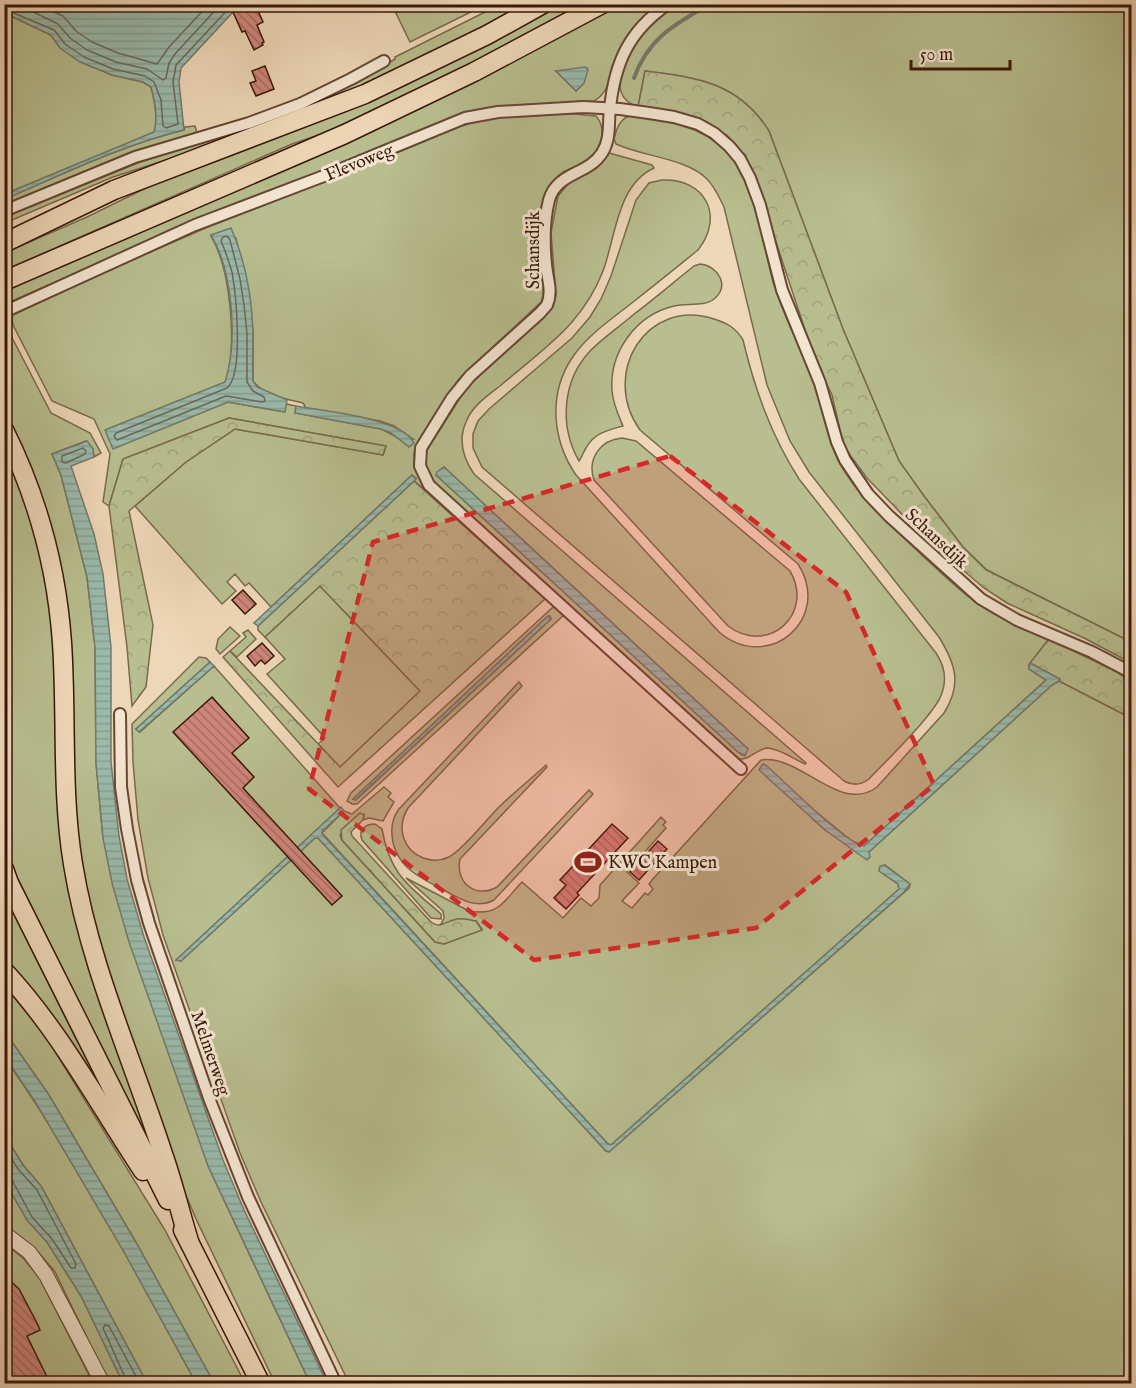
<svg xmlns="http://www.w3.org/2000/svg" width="1136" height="1388" font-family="'IM FELL English',serif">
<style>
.green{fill:#b8be8f;stroke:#786a4c;stroke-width:1.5;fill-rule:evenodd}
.forest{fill:url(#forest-crowns);stroke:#786a4c;stroke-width:1.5}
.water{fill:url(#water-rules);stroke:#73796a;stroke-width:1.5}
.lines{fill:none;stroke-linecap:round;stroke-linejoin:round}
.shore{stroke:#69685a;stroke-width:1.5}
.stream{stroke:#73796a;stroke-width:4}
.building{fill:url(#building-back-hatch);stroke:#381708;stroke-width:1.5}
.minor-casing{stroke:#664734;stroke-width:14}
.tertiary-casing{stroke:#664734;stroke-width:16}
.trunk-casing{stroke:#381708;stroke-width:21}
.minor{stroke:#f4e5d1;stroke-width:10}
.tertiary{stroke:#f4e5d1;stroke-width:14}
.trunk{stroke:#eed7b8;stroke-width:18}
.marked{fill:#d62828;fill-opacity:0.2;stroke:#d62828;stroke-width:4.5;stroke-dasharray:12 8;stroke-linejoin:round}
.labels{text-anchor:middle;stroke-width:6;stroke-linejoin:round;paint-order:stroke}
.street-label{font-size:18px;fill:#381708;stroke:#f4e5d1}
.poi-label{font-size:18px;fill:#381708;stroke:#f4e5d1;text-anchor:start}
</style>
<defs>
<pattern id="forest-crowns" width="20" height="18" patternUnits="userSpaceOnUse" patternTransform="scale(1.5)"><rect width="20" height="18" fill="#b8be8f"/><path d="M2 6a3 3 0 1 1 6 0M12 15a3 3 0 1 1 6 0" fill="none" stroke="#9fa37a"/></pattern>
<pattern id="water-rules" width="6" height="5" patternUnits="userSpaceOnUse" patternTransform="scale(1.5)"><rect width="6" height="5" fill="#9abaac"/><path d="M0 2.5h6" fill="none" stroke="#859f92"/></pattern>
<pattern id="building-back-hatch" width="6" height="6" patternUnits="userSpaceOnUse" patternTransform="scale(1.5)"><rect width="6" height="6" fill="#cf857b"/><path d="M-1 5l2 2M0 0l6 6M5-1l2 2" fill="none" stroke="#a96c63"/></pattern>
</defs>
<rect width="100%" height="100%" fill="#eed7b8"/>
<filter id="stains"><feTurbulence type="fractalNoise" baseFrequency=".00333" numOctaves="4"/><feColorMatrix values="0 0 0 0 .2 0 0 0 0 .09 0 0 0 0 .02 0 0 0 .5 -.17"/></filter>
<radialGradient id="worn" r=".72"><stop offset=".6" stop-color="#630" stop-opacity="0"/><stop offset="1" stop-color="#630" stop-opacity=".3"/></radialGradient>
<g class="green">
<path d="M392 5H485L410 42Z"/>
<path d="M499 5H533L427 59 253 132 113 177 5 223 4 217 140 162 292 113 342 90 395 59V57Z"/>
<path d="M553 5H591L354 123 292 144 5 270 4 253 87 217 146 188 483 42Z"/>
<path d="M611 5H658C643 16 629 30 621 47 612 65 612 91 594 101L501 106 455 116 338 165 200 219 5 304V288L495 67ZM587 68 584 83 576 91 556 71Z"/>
<path d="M679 5H1131V642L987 570 963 547 924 496 899 461 843 329 769 131C739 83 697 77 645 71L638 107C598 94 634 41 652 23 660 15 669 10 679 5Z"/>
<path d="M4 13 51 35 60 48 112 75 143 82 151 87C155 102 158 117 155 132L5 194Z"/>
<path d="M563 113 596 116C609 131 599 153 584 163 577 167 570 168 563 172 557 176 551 182 548 189 536 210 538 243 540 266 542 278 546 290 541 302L458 380 419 440 414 453V467L425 489 414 481 416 478 412 475 271 607 249 583 245 586 235 574 227 582 236 591 222 604 135 506 186 462 235 429 383 455 386 446 229 418 123 459 109 506 103 502 110 454 94 419 52 401 14 327 12 321 13 315 111 269 208 227 365 166 451 129 483 120 523 115ZM211 236 236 238 250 304 253 334V381C263 395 286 399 303 403L306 408 380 421 394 426 413 439 399 438 381 429 295 413 296 406 286 404 284 412 228 402 113 448 106 430 226 382C237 344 231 270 211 236Z"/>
<path d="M630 116C665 120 700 125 726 151 756 182 762 241 773 282 784 318 803 351 815 387 824 412 827 441 840 464 861 501 895 529 925 558 943 574 960 592 980 605 1002 620 1025 629 1049 639L1029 665V669L1046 680 864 846 852 841 820 815 812 818 825 830 869 857V852L1052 685 1059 681 1131 718V1383H349L261 1202 240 1153 163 935 148 878 138 820 133 762 132 724 199 657 206 658 210 662 136 729 140 732 214 666 340 808 176 960 181 961 315 838H318L606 1151 609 1152 909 888 910 884 885 865 879 871 898 884 899 889 611 1145 608 1144 322 833 344 811 352 814 384 787 391 793 388 797 394 802 383 821 369 818 363 820 364 815 340 835 342 840 435 942 444 944 482 929 476 921C462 919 453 919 440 926L444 918 443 911 406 878 469 911C499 916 503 902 522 882L563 918 581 898 591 906 599 898 600 885 661 817 666 822 663 825 666 828 627 872 639 883 622 901 632 908 645 893 648 895 653 889 649 884 652 880 761 760C801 754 840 815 877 787L944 713C962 684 956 665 939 637L809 472 790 441 767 385 724 207C719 197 715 187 707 179 686 158 644 157 616 144L614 139C616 130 620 118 630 116Z"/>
<path d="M195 126 197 133 149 148 5 205V199C63 174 122 145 184 130L185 127Z"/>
<path d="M609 153 652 165 654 168C617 185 616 236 603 271 596 289 585 307 572 322 551 346 524 365 500 386 487 396 472 406 466 422 458 440 463 458 474 474L806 763 805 764C794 759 780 749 768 748 756 748 748 763 737 758L434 482C427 471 424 462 427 450L467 387 544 317 552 307 556 295 551 233 558 196 570 182 597 168ZM444 467 748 749 742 755 738 752 436 475Z"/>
<path d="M662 180C705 178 725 216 698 250 677 267 655 285 633 302 612 319 587 335 572 358 548 394 552 440 576 475L719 632C768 674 833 619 798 564L640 430C600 374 646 297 714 319 727 323 736 328 743 340 755 390 771 435 799 479L936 653C944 665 947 679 942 693 936 713 886 761 869 779 861 785 853 786 844 781L482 467 473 448V434L478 421 489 409 572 338 590 317 601 299 611 276 636 200 649 183Z"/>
<path d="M700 264C717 265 731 286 714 299 704 307 687 303 674 306 636 315 609 352 612 391 613 404 618 414 623 426 608 430 594 433 586 448 583 453 582 457 579 461 559 426 562 380 591 350 604 337 619 327 633 315 654 299 674 282 694 266Z"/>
<path d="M5 324 51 413 90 433 101 453 94 457 93 449 86 441 52 454 61 475 87 577 95 647 96 763 103 838 208 1166 310 1383H275L196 1219 175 1169 144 1089 77 875 64 624 16 438 5 415Z"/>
<path d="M622 438 636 441 790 571C815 614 768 656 728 626L594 480C587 459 600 440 622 438Z"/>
<path d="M4 447 33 515 54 607 64 825 153 1137 148 1140 5 853Z"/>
<path d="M320 586 420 691 340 768 318 744 325 738 267 674 285 659 265 637Z"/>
<path d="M556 607 564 615 357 804H352L347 801 351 793 552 608ZM548 616H550L551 619 356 800 353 799Z"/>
<path d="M230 627 240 636 220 654 216 649 218 639Z"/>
<path d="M248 630 256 639 237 657 230 651 246 637 243 633Z"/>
<path d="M519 682 522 686 408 808C402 818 400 828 404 839 411 857 432 865 449 857 463 850 486 820 498 808 513 793 530 780 546 765L547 767 460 859C455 883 476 899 497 887L589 790 593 794 494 900C475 910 459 898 442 889 418 877 394 865 392 835 391 825 393 817 399 809Z"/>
<path d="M375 824 382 829C390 875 408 885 441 914V919L431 918 362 840C358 830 365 824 375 824Z"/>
<path d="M4 894 75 1037 121 1123 5 967Z"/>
<path d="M4 982 38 1024 165 1230 245 1383H214L137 1244 49 1095 5 1032Z"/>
<path d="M4 1057C77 1160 136 1273 196 1383H147L41 1186 23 1165 5 1136Z"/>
<path d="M4 1178 27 1220 47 1242 81 1296 123 1383H109L55 1272 35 1248 5 1225Z"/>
<path d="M4 1243 24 1259 40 1279 93 1383H5Z"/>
</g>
<g class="forest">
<path d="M645 71C697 77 739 83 769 131L843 329 899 461 924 496 963 547 986 570 1131 642V663L1086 639 1007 603 984 588 924 537 867 478 850 455 843 443 832 395 815 360 765 209 747 164 737 146 727 135 691 119 638 107Z"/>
<path d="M229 418 386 446 383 455 235 429 186 462 129 511 153 625 146 687 132 706 127 647 109 506 123 459Z"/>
<path d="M414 481 545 599 338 787 223 657 230 651 340 767 420 691 320 586 265 637 258 630V626Z"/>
<path d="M1049 639 1115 671 1131 682V718L1059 681 1060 679 1030 663Z"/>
<path d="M360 813 364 815 363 820 351 832 352 836 430 921C440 930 445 921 457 919 463 918 470 920 476 921L482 930 444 944 435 942 342 840 341 830Z"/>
</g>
<g class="water">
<path d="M5 5H250L234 11 181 68 179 82 184 130C122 145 63 174 5 199V194L154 132C158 117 155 102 151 87L143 82 112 75 80 62 60 48 51 35 5 13Z"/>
<path d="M585 67 588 70 584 83 576 91 556 71Z"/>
<path d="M231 228C245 260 252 298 253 333 253 349 252 365 253 381L257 387 287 400 285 412 228 402 113 449 105 430 225 382C238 342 233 271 211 235Z"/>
<path d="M296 406C323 411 402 418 414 443L409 447 391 433 381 429 295 413Z"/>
<path d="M87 441 93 449 94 457 71 466 94 534 103 574 111 647V762L119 836 127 879 144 937 223 1160 244 1210 327 1383H310L208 1166 129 942 112 883 103 838 96 763 95 647 87 577 61 475 52 454Z"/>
<path d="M444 467 748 749 745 756 738 752 436 475 437 472Z"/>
<path d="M412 475 416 479 414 481 258 626 254 623Z"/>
<path d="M548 616 551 619 355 800 353 799Z"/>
<path d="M210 662 214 666 139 732 136 729Z"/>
<path d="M1030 663 1060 679 1059 681 1052 685 869 852 870 857 867 860 825 830 759 770 763 764 767 766C785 782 845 843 864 846L1046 680 1029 669Z"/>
<path d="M341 807 344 811 322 831V834L608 1144 611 1145 899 889 898 884 879 871 880 866 884 865 910 884 904 892 609 1152 606 1151 318 838H315L181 961 176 960Z"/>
<path d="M5 1032 49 1095 137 1244 214 1383H196L124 1252 36 1103 5 1057Z"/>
<path d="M5 1136 23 1165 41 1186 147 1383H123L81 1296 47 1242 27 1220 13 1196 5 1178Z"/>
</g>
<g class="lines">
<g class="shore">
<path d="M17 4 58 24 70 38 87 50 116 62 147 69 163 80 166 78 169 63 175 54 221 4"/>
<path d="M36 4 63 16 76 31 92 42 118 53 157 64 169 47 209 4"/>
<path d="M4 9 54 30 65 44 84 57 113 69 145 76 154 82 161 100 163 126 166 128 178 124 173 82 176 65 233 4"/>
<path d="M223 237 227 236 230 240 240 279 244 305 247 334V382L253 391 264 397 265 401 262 402 226 396 117 440 114 436 116 433 227 388C244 374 236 294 232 272 229 262 225 250 221 241Z"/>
<path d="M83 448 86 451 85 454 66 463 62 462V456Z"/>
<path d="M4 1147 18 1169 37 1190 76 1264 75 1268H71L52 1239 32 1217 12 1180 4 1178"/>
<path d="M128 1384 103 1328 105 1325 109 1326 140 1384"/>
</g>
<path class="stream" d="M634 78C648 38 675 24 710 4"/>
</g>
<g class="building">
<path d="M250 4H255L263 22 257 25 264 42 262 43 263 45 254 50 245 31 242 32 233 12Z"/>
<path d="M265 66 274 89 256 96 250 83 256 81 252 71Z"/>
<path d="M243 590 256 604 245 614 232 600Z"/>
<path d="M262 643 274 656 265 664 261 660 255 666 247 656Z"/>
<path d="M212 697 249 738 232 753 254 777 243 788 342 896 332 905 173 732Z"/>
<path d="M612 824 628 838 577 893 579 895 566 909 554 898 566 885 560 880Z"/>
<path d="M658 841 667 849 639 880 630 872Z"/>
<path d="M4 1275 19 1289 38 1325 40 1330 27 1336 50 1383H4Z"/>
</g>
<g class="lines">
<defs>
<g id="minor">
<path d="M668 4C629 31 615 62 610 108 608 124 611 139 602 153 588 175 557 172 549 200 544 220 544 244 546 264 547 278 553 291 547 305L540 313 470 376 452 398 421 448 420 466 429 485 741 769"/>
<path d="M4 211 135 157 249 123 300 104 351 79 384 61"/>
<path d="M4 312 195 225 329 174 465 118 498 112 583 107 620 109 649 113 674 117 698 124 714 133 729 146 740 159 750 178 760 205 782 290 820 383 837 442 845 460 868 494 889 516 981 599 1017 620 1092 652 1132 673"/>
<path d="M120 714 121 787 127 829 137 880 149 923 209 1098 248 1197 336 1384"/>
</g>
<path id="tertiary" d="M4 1233 29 1252 46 1275 103 1384"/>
<g id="trunk">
<path d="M4 243 114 190 365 94 487 35 543 4"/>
<path d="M4 281 345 134 474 72 602 4"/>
<path d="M4 430C37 496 57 570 62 643 67 717 61 791 73 864 89 964 132 1058 163 1154 173 1182 180 1212 189 1241"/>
<path d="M4 869 9 883 168 1200"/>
<path d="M4 971C60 1031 98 1103 143 1171"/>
<path d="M183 1230 261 1384"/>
</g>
</defs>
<use href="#minor" class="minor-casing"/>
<use href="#tertiary" class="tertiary-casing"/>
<use href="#trunk" class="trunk-casing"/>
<use href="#minor" class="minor"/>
<use href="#tertiary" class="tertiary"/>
<use href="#trunk" class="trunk"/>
</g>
<path class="marked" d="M670 456 846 592 934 785 756 928 534 960 309 789 373 542Z"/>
<defs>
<symbol id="stadium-bare" viewBox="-9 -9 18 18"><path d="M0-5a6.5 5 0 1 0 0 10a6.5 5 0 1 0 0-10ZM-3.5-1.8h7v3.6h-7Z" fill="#8f2418" stroke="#f4e5d1" stroke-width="2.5" paint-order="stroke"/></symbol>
</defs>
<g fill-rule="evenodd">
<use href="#stadium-bare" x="569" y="843" width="38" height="38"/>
</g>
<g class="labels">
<g class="street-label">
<text transform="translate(359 162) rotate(-22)" y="6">Flevoweg</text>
<text transform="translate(533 250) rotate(-90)" y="6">Schansdijk</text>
<text transform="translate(937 538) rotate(43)" y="6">Schansdijk</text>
<text transform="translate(211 1053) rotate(71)" y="6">Melmerweg</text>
</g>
<g class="poi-label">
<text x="608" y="868">KWC Kampen</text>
</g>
</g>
<rect width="1136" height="1388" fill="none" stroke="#eed7b8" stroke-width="24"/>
<rect x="6" y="6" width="1124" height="1376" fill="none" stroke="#381708" stroke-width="3"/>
<rect x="12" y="12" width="1112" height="1364" fill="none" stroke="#381708" stroke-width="1.5"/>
<path d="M911 60v9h99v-9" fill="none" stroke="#381708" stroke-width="3"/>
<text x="920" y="60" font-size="18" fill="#381708" stroke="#f4e5d1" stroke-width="4.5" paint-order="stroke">50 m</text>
<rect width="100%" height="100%" filter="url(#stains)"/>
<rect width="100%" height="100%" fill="url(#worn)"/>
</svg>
